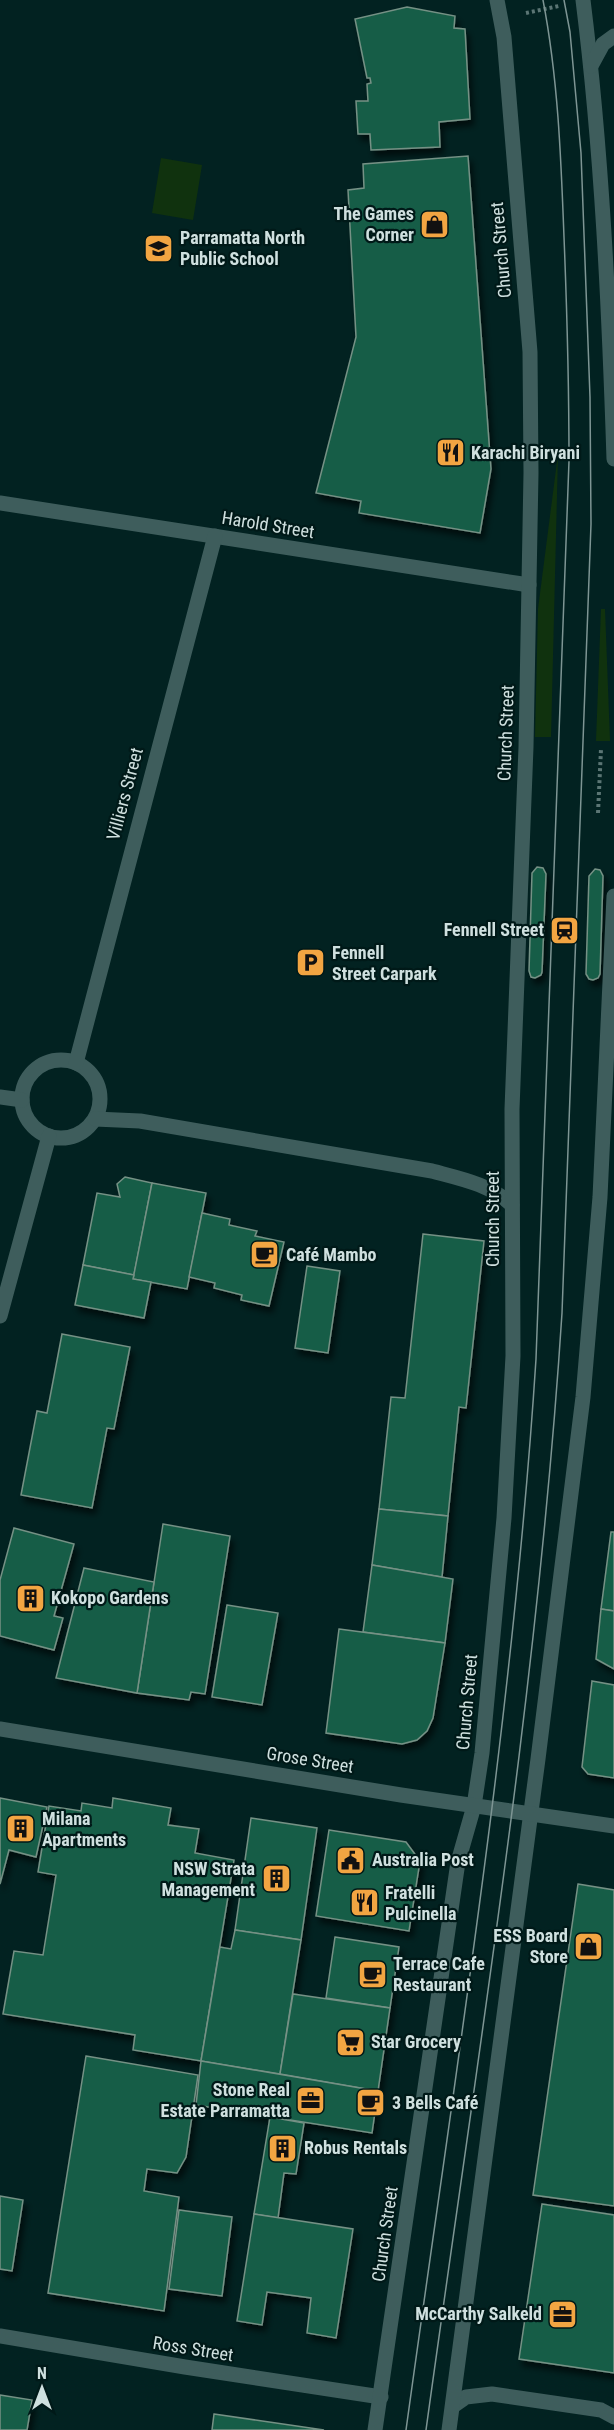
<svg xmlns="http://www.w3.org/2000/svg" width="614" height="2430" font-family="'Roboto Condensed',sans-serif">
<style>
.green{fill:#10320e}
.building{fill:#185d47;stroke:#759185;stroke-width:1.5;filter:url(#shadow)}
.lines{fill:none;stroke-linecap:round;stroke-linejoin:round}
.path{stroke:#5b7574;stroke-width:4;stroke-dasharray:3 3;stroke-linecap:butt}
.street{stroke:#3e5d5c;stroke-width:15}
.secondary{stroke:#3e5d5c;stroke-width:15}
.tram{stroke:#7e9594;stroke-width:1.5}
.labels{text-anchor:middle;stroke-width:4.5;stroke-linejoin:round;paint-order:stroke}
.poi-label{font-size:18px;font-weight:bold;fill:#cfe0df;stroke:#001918;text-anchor:start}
.street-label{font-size:18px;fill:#cfe0df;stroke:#001918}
</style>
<defs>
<filter id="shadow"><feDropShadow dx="3.5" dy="6" stdDeviation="3" flood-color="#0009"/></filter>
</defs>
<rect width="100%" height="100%" fill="#022221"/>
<g class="green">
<path d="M161 158 202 165 193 220 152 213Z"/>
<path d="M558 454 551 737H535L538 609Z"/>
<path d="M601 609H605L610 741H596Z"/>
</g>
<g class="building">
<path d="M407 7 455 16 454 28 465 29 470 119 439 122 440 147 371 150 370 134H358L356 101H368L367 84 371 83 370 78H367L355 19Z"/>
<path d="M468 156 491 469 480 533 359 513 361 501 316 493 356 337 348 190 364 188 363 164Z"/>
<path d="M537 867 543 868 546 874 542 972 541 975 535 978 531 977 529 971 532 873Z"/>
<path d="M595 869 600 870 603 876 600 974 598 978 593 980 589 979 586 974 589 876Z"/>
<path d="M125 1177 152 1183 134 1275 83 1265 97 1193 120 1197 117 1184Z"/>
<path d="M152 1183 206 1193 187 1289 133 1279Z"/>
<path d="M202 1213 230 1219 229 1225 257 1231 255 1236 284 1242 269 1306 241 1300 242 1295 214 1288 215 1283 189 1277Z"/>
<path d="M423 1234 484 1241 466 1408 459 1407 448 1516 379 1509 391 1397 405 1398Z"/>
<path d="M83 1265 134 1275 133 1279 151 1282 144 1318 75 1305Z"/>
<path d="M307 1266 340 1271 328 1353 295 1348Z"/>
<path d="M62 1334 130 1347 114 1429 107 1428 92 1508 21 1495 37 1411 47 1413Z"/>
<path d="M379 1509 448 1516 442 1577 372 1565Z"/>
<path d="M163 1524 230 1536 205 1694 191 1692 189 1700 137 1693Z"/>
<path d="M14 1528 74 1544 54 1616 63 1618 54 1650 0 1636V1580Z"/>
<path d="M611 1532H614V1611L601 1609Z"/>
<path d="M372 1565 453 1579 445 1643 363 1632Z"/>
<path d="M84 1568 154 1582 137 1693 56 1678Z"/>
<path d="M227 1605 278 1613 262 1705 212 1697Z"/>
<path d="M601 1609 614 1611V1669L596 1659Z"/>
<path d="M339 1629 445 1643 433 1718 427 1731 417 1740 402 1744 326 1733Z"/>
<path d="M592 1681 614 1685V1778L588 1774 582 1767Z"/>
<path d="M0 1798 47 1807 36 1857 9 1850 0 1884Z"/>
<path d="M113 1798 171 1808 168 1825 199 1829 195 1853 234 1860 201 2061 133 2050 135 2035 3 2014 14 1951 43 1955 56 1875 38 1872 49 1806 81 1811 82 1803 112 1808Z"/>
<path d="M251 1818 317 1828 301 1940 235 1930Z"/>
<path d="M329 1830 406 1842 420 1861 409 1931 316 1916Z"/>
<path d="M578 1884 614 1890V2206L533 2195Z"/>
<path d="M235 1930 301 1940 280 2074 201 2061 220 1947 231 1949Z"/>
<path d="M335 1937 399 1947 390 2008 326 1998Z"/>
<path d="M293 1994 390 2008 378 2091 280 2074Z"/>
<path d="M86 2056 198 2075 186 2157 177 2173 147 2169 144 2191 179 2197 164 2311 48 2293Z"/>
<path d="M201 2061 378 2091 372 2133 196 2105Z"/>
<path d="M270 2117 304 2123 296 2174 284 2173 278 2218 254 2214Z"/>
<path d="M0 2196 23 2200 12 2271 0 2269Z"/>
<path d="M542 2204 614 2215V2373L519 2359Z"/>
<path d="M179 2210 232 2217 222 2296 169 2289Z"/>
<path d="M254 2214 353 2229 336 2338 307 2333 311 2298 267 2292 262 2325 237 2321Z"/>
<path d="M0 2395 32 2400 27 2430H0Z"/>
<path d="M214 2414 324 2430H212Z"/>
</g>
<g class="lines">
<g class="path">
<path d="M526 13 559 6"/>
<path d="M598 813 601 749"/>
</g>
<g class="street">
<path d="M583 0C602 152 609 306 614 459"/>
<path d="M591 66 603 44 614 36"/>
<path d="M0 503 529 585"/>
<circle cx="61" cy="1099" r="39"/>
<path d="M76 1063 215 536"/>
<path d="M0 1097 22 1100"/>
<path d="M95 1119 140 1121 432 1171C462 1179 489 1184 512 1205"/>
<path d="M0 1316 49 1136"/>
<path d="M0 2336 185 2367 381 2397"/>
<path d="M453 2406 466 2397 492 2394 601 2410 614 2417"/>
<path d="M375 2430 458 1862 474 1806 482 1753 504 1518 513 1356 512 1109 526 747 531 473 530 352 504 37 497 0"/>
<path d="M449 2430 538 1759 583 1397 600 1197 614 896"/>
</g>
<path class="secondary" d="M0 1729 401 1795 614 1826"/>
<g class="tram">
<path d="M406 2430C455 2074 513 1717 536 1359L569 461C569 386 567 311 564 237 561 157 558 78 543 0"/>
<path d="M426 2430C477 2059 538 1687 562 1313L591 524 590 397 581 153 570 32 564 0"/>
</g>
</g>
<defs>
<symbol id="shop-square" viewBox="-11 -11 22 22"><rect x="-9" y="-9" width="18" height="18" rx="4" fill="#f2a542" stroke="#001918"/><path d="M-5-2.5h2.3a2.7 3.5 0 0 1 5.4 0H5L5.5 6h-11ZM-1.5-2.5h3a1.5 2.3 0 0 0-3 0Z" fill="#111"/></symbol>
<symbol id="school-square" viewBox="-11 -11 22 22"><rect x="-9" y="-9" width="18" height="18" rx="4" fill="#f2a542" stroke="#001918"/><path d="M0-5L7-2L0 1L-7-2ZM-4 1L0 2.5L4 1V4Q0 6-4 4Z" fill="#111"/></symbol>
<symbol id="restaurant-square" viewBox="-11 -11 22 22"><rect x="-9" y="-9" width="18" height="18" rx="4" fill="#f2a542" stroke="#001918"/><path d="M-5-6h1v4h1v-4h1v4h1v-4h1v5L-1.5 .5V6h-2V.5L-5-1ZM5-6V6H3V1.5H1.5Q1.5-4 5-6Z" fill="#111"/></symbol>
<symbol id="station-square" viewBox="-11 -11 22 22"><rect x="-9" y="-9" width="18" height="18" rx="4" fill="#f2a542" stroke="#001918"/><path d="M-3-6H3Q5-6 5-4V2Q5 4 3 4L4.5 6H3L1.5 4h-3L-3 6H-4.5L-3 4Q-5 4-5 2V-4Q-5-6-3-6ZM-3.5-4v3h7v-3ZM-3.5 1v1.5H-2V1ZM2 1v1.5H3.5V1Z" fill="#111"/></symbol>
<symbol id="parking-square" viewBox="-11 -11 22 22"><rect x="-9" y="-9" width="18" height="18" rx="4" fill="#f2a542" stroke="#001918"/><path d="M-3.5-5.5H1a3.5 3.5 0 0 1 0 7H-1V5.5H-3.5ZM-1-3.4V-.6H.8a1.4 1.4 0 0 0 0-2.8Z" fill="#111"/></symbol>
<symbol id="cafe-square" viewBox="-11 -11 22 22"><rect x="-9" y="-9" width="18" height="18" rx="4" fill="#f2a542" stroke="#001918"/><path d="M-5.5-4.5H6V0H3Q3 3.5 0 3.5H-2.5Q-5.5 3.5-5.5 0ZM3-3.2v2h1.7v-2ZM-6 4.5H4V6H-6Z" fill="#111"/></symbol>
<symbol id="building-square" viewBox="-11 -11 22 22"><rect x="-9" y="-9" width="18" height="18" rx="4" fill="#f2a542" stroke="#001918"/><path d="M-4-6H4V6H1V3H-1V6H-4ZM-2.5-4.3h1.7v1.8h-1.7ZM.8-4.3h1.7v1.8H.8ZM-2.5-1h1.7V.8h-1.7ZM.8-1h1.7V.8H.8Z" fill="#111"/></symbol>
<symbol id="civic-square" viewBox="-11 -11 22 22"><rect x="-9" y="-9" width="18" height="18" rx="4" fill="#f2a542" stroke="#001918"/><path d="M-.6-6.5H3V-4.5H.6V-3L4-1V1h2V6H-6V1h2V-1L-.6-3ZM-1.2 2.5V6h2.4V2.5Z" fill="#111"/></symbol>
<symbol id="supermarket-square" viewBox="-11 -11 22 22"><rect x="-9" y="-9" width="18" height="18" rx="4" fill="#f2a542" stroke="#001918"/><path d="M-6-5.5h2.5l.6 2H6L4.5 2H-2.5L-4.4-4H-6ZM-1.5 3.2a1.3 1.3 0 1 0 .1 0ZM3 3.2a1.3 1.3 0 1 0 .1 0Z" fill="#111"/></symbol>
<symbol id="office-square" viewBox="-11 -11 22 22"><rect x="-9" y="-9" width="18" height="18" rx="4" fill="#f2a542" stroke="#001918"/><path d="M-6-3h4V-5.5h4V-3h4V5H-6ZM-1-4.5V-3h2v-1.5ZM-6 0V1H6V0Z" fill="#111"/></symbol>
</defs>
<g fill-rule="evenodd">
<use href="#shop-square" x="418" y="208" width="33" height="33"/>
<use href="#school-square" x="142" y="232" width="33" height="33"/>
<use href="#restaurant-square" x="434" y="436" width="33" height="33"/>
<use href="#station-square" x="548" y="914" width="33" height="33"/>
<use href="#parking-square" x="294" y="946" width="33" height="33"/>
<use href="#cafe-square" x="248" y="1238" width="33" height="33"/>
<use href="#building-square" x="14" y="1582" width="33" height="33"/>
<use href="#building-square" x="4" y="1812" width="33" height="33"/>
<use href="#civic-square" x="334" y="1844" width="33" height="33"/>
<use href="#building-square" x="260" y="1862" width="33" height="33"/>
<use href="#restaurant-square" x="348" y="1886" width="33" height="33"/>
<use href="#shop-square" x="572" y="1930" width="33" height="33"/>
<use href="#cafe-square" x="356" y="1958" width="33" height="33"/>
<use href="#supermarket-square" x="334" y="2026" width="33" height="33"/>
<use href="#office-square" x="294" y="2084" width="33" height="33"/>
<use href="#cafe-square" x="354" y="2086" width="33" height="33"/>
<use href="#building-square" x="266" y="2132" width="33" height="33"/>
<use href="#office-square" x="546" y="2298" width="33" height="33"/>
</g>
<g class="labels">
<g class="poi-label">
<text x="414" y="220" text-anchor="end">The Games<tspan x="414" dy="21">Corner</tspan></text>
<text x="180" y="244">Parramatta North<tspan x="180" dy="21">Public School</tspan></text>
<text x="471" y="459">Karachi Biryani</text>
<text x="544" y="936" text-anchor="end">Fennell Street</text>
<text x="332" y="959">Fennell<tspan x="332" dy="21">Street Carpark</tspan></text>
<text x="286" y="1261">Café Mambo</text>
<text x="51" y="1604">Kokopo Gardens</text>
<text x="42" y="1825">Milana<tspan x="42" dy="21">Apartments</tspan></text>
<text x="372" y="1866">Australia Post</text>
<text x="255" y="1875" text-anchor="end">NSW Strata<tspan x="255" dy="21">Management</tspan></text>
<text x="385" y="1899">Fratelli<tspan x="385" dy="21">Pulcinella</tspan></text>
<text x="568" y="1942" text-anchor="end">ESS Board<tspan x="568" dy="21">Store</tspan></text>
<text x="393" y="1970">Terrace Cafe<tspan x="393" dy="21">Restaurant</tspan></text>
<text x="371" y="2048">Star Grocery</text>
<text x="290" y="2096" text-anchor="end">Stone Real<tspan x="290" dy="21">Estate Parramatta</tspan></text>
<text x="392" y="2109">3 Bells Café</text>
<text x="304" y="2154">Robus Rentals</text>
<text x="542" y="2320" text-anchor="end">McCarthy Salkeld</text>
</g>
<g class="street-label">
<text transform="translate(501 250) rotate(-95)" y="6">Church Street</text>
<text transform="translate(268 525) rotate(9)" y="6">Harold Street</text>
<text transform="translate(506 733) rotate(-88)" y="6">Church Street</text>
<text transform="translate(125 794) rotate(-75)" y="6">Villiers Street</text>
<text transform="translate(493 1219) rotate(-90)" y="6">Church Street</text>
<text transform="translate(467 1702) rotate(-85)" y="6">Church Street</text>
<text transform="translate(310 1760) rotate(9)" y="6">Grose Street</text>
<text transform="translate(385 2234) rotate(-82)" y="6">Church Street</text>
<text transform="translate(193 2349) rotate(9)" y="6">Ross Street</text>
</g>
</g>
<g transform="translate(42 2388)" stroke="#001918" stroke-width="4.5" paint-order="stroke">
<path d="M0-4.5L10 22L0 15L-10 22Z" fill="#cfe0df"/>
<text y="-9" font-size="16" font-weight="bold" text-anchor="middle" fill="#cfe0df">N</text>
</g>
</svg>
